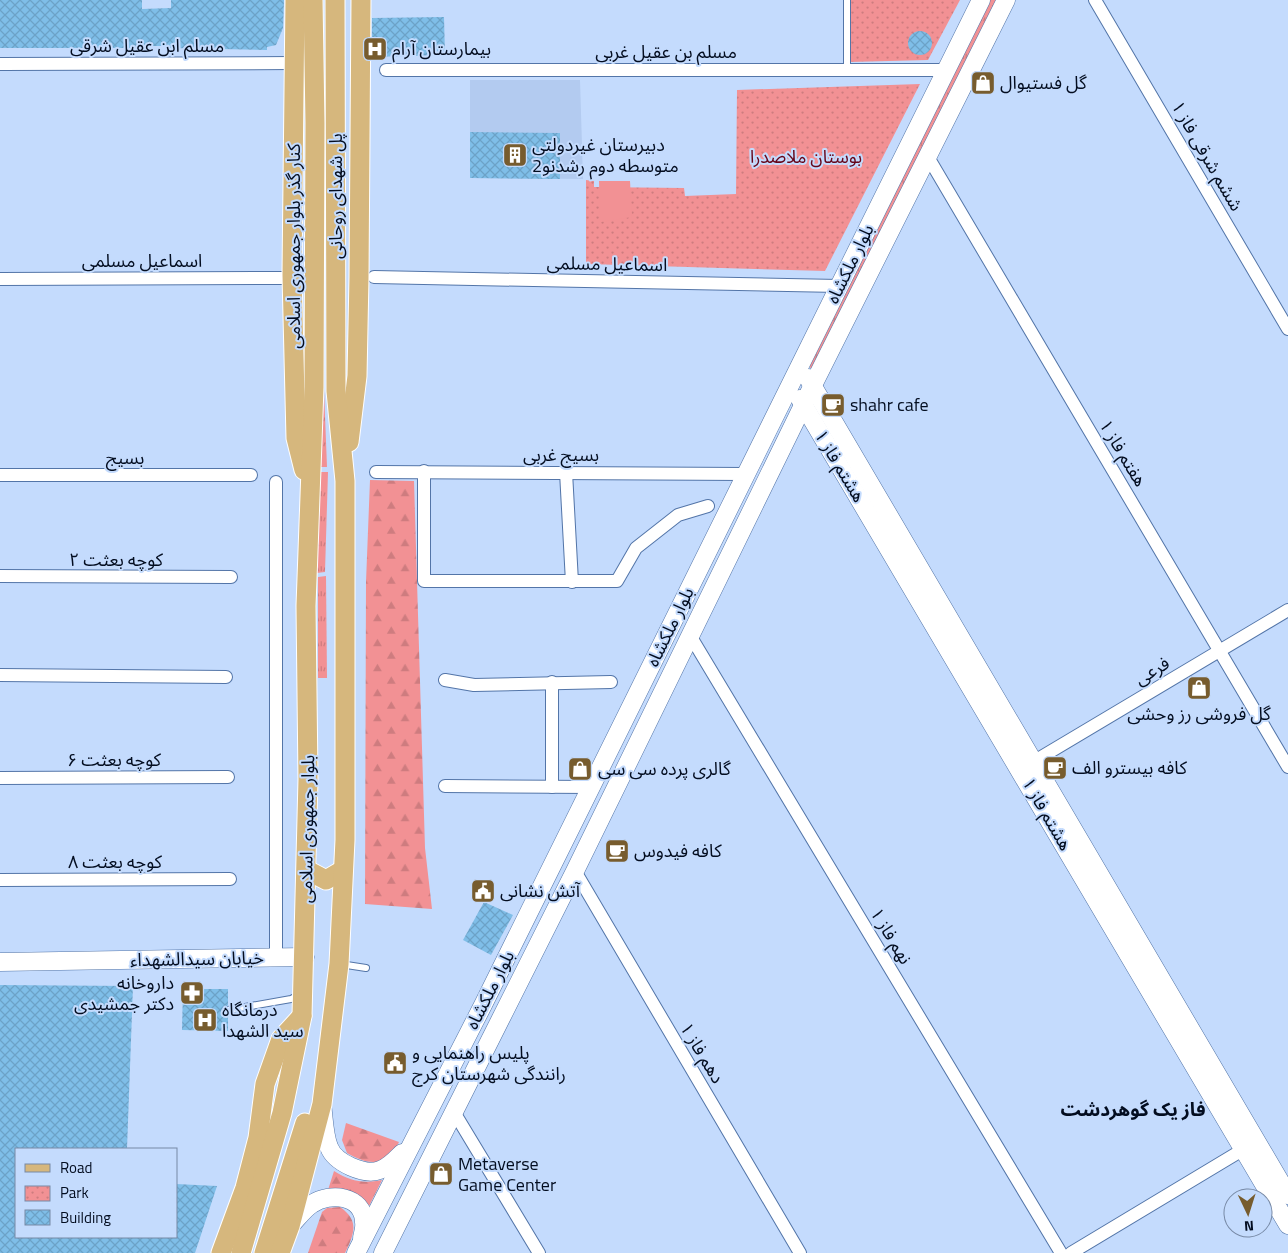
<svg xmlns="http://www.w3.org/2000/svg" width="1288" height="1253" font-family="'Titillium Web','Noto Sans Arabic',sans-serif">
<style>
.built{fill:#b3cbf0}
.grass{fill:url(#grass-tufts)}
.forest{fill:url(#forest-firs)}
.park{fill:url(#park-dots)}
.pitch{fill:#f29194}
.building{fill:url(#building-cross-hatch)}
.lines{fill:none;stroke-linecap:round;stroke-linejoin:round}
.lane-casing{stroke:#5375a8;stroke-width:8}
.street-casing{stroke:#5375a8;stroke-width:14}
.secondary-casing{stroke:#5375a8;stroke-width:19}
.primary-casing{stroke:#fff;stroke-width:21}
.lane{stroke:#fff;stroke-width:6}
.street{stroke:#fff;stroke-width:12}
.secondary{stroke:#fff;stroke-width:18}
.primary{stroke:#d6b77d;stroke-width:19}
.labels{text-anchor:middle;stroke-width:4;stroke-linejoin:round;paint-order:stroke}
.street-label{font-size:18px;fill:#030d20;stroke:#c4dbfd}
.poi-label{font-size:18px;fill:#030d20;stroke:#c4dbfd;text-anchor:start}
.park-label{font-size:18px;fill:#65061a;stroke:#c4dbfd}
.neighbourhood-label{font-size:19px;font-weight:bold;fill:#030d20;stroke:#c4dbfd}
</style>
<defs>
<pattern id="grass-tufts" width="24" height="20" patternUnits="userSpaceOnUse" patternTransform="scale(1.25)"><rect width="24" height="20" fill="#f29194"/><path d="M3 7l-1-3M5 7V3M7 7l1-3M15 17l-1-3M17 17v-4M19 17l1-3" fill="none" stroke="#ce7c7f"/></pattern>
<pattern id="forest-firs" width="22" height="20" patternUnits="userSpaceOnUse" patternTransform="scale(1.25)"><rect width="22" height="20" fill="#f29194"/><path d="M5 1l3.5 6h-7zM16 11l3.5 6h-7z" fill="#ce7c7f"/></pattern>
<pattern id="park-dots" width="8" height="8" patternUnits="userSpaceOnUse" patternTransform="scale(1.25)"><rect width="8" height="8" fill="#f29194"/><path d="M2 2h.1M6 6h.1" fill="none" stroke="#ce7c7f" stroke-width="1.8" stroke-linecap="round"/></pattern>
<pattern id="building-cross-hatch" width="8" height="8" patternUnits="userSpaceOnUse" patternTransform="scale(1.25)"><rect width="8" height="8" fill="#7fbee8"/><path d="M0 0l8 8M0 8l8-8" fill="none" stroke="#6ca2c7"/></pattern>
</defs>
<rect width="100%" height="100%" fill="#c4dbfd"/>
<path class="built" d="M470 80H580L583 179 470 178Z"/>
<g class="grass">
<path d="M985 0H998L814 372 808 365Z"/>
<path d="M324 390 327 467H319L320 391Z"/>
<path d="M319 472H328L325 572 317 573Z"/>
<path d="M326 576 327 678H318V577Z"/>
</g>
<g class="forest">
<path d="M370 480 414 481 425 848 432 909 365 904 366 582Z"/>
<path d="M346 1123 399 1142C387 1167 369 1166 347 1153L342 1140Z"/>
<path d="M334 1171C350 1181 363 1184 382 1180L369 1206C358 1191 346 1189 328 1190Z"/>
<path d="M340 1207C360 1221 354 1234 345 1253H308L322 1212 327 1208Z"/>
</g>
<g class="park">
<path d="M850 0H960L928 60 850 62Z"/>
<path d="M920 84 825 271 586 264V180L594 181V187L684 188 685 196 736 194 737 90Z"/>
</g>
<path class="pitch" d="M599 181H630L632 217 600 222Z"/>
<g class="building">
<path d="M0 0H142V9L171 8V0H284L283 28 276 45 267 47V50L170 48V46H143L142 48H0Z"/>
<path d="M444 17 445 55 372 57V18Z"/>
<circle cx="920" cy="43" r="12"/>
<path d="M470 132 560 133V179L470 178Z"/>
<path d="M484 902 513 915 491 955 463 940Z"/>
<path d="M0 985 133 986 127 1149H16V1237H176V1184L217 1186 195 1253H0Z"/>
<path d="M183 989H228V1005L223 1010 228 1015V1031L182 1030Z"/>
</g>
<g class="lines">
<defs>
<g id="lane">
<path d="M847 69V0"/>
<path d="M340 964 366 968"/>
<path d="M228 1010 291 999 300 994"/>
</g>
<g id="street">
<path d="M1095 0 1288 329"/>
<path d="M0 64 294 63"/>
<path d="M386 70H946"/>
<path d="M928 157 1288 767"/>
<path d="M374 277 839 286"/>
<path d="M0 279 284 278"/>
<path d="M424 471V581H617L636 548 678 515 708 506"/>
<path d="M376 472 746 474"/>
<path d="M566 472 572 582"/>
<path d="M0 475H251"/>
<path d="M0 576 231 577"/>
<path d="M691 637 1061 1253"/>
<path d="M0 675 226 677"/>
<path d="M445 680 474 685 611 682"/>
<path d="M552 682V787"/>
<path d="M1028 765 1288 610"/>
<path d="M0 778 228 777"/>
<path d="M445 786 592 787"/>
<path d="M575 871 800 1253"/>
<path d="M0 880 230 879"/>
<path d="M276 958V482"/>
<path d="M454 1112 539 1253"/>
<path d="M1071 1253 1249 1146"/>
</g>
<g id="secondary">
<path d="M808 378 1288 1195"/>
<path d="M800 399 1288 1225"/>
<path d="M0 962 305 957"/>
<path d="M322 1104C324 1118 324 1135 329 1147 335 1163 365 1176 380 1170 389 1167 396 1159 402 1153"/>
<path d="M290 1226C297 1219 304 1209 312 1204 330 1192 363 1195 364 1222 365 1227 363 1233 362 1238"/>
<path d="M356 1253 483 1005 981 0"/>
<path d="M383 1253 575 871 813 385 1006 0"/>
</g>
<g id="primary">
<path d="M295 0 292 275 296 438 304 470"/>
<path d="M349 442 357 376 359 277 361 0"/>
<path d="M307 870 326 880 343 870"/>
<path d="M221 1253 245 1188 258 1138 265 1084 281 1039 302 1016"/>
<path d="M241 1253 282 1113 302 1016 308 779 306 606 314 387 315 123 313 0"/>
<path d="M264 1253 305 1123"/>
<path d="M280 1253 290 1226 322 1104 339 964 345 840V481L336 391 335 0"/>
</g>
</defs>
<use href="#lane" class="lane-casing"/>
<use href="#street" class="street-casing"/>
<use href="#secondary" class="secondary-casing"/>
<use href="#primary" class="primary-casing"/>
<use href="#lane" class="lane"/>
<use href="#street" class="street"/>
<use href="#secondary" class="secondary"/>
<use href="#primary" class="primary"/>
</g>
<defs>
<symbol id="hospital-square" viewBox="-11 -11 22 22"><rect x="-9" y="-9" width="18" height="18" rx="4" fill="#775c2e" stroke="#c4dbfd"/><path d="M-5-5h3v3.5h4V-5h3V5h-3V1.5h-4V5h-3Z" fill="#fff"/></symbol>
<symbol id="shop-square" viewBox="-11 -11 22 22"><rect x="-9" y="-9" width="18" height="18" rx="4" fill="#775c2e" stroke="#c4dbfd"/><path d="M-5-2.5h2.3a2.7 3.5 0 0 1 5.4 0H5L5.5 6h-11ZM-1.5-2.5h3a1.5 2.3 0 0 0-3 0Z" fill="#fff"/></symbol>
<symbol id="building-square" viewBox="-11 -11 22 22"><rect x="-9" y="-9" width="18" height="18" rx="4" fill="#775c2e" stroke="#c4dbfd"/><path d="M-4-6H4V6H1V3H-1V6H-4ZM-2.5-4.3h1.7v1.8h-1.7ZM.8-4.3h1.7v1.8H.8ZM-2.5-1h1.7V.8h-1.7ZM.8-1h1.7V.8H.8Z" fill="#fff"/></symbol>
<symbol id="cafe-square" viewBox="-11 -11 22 22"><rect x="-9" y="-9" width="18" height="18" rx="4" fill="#775c2e" stroke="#c4dbfd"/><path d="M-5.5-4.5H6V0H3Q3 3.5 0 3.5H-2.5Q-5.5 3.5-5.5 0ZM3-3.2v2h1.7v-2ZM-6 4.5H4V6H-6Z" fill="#fff"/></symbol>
<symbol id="civic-square" viewBox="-11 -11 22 22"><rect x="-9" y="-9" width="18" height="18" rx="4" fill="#775c2e" stroke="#c4dbfd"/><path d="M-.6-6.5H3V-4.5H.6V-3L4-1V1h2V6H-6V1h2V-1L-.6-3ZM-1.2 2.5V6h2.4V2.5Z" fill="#fff"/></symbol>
<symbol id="pharmacy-square" viewBox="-11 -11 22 22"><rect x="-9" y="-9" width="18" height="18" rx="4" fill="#775c2e" stroke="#c4dbfd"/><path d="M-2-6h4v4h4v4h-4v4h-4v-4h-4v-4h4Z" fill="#fff"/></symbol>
</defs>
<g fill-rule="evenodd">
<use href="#hospital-square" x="361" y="35" width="28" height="28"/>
<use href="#shop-square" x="969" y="69" width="28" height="28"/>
<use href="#building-square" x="501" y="141" width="28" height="28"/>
<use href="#cafe-square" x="819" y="391" width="28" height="28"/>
<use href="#shop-square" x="1185" y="674" width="28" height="28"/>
<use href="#cafe-square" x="1041" y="754" width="28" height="28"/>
<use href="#shop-square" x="566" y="755" width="28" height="28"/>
<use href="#cafe-square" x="603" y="837" width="28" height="28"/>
<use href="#civic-square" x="469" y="877" width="28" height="28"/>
<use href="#pharmacy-square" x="178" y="979" width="28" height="28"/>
<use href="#hospital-square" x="191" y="1006" width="28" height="28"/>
<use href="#civic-square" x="381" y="1049" width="28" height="28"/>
<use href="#shop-square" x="427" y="1160" width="28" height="28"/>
</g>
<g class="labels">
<g class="street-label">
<text x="147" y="52">مسلم ابن عقیل شرقی</text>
<text x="666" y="58">مسلم بن عقیل غربی</text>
<text transform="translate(1207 156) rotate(60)" y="6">ششم شرقی فاز ۱</text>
<text transform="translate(336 196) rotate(-90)" y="6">پل شهدای روحانی</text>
<text transform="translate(294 246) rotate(-90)" y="6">کنار گذر بلوار جمهوری اسلامی</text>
<text x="142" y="267">اسماعیل مسلمی</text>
<text transform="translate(607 264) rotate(1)" y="6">اسماعیل مسلمی</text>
<text transform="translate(850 264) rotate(-64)" y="6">بلوار ملکشاه</text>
<text transform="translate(1123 453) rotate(59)" y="6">هفتم فاز ۱</text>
<text x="561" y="461">بسیج غربی</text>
<text x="125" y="464">بسیج</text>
<text transform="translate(840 466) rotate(59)" y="6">هشتم فاز ۱</text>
<text x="116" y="566">کوچه بعثت ۲</text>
<text transform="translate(670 627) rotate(-64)" y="6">بلوار ملکشاه</text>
<text transform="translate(1152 671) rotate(-31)" y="6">فرعی</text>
<text x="114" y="766">کوچه بعثت ۶</text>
<text transform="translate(1047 814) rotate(60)" y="6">هشتم فاز ۱</text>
<text transform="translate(307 829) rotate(-89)" y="6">بلوار جمهوری اسلامی</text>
<text x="115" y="868">کوچه بعثت ۸</text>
<text transform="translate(891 936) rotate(59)" y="6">نهم فاز ۱</text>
<text transform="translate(197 959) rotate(-1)" y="6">خیابان سیدالشهداء</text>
<text transform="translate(490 990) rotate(-63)" y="6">بلوار ملکشاه</text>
<text transform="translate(702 1053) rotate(59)" y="6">دهم فاز ۱</text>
</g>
<g class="poi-label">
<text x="392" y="55">بیمارستان آرام</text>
<text x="1000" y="89">گل فستیوال</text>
<text x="532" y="151">دبیرستان غیردولتی<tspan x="532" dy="21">متوسطه دوم رشدنو2</tspan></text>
<text x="850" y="411">shahr cafe</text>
<text x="1199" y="720" text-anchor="middle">گل فروشی رز وحشی</text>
<text x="1072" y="774">کافه بیسترو الف</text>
<text x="598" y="775">گالری پرده سی سی</text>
<text x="634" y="857">كافه فيدوس</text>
<text x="500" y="897">آتش نشانی</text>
<text x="174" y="989" text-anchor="end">داروخانه<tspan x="174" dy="21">دکتر جمشیدی</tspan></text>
<text x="222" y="1016">درمانگاه<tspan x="222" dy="21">سید الشهدا</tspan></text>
<text x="412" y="1059">پلیس راهنمایی و<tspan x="412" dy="21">رانندگی شهرستان کرج</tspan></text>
<text x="458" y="1170">Metaverse<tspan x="458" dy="21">Game Center</tspan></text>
</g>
<g class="park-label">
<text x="806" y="163">بوستان ملاصدرا</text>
</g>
<g class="neighbourhood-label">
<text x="1133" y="1116">فاز یک گوهردشت</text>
</g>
</g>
<rect x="15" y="1148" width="162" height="90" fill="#c4dbfd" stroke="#7789a5"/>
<rect x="25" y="1164" width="25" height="8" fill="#d6b77d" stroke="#7789a5"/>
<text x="60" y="1173" font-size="15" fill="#030d20">Road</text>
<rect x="25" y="1186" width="25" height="15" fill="url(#park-dots)" stroke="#7789a5"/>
<text x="60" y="1198" font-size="15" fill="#030d20">Park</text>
<rect x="25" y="1210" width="25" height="15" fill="url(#building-cross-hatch)" stroke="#7789a5"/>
<text x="60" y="1223" font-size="15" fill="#030d20">Building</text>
<g transform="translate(1248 1213) rotate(176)"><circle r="24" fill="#c4dbfd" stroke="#7789a5"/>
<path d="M0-4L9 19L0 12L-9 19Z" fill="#775c2e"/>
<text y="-8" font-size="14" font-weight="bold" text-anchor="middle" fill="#030d20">N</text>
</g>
</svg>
